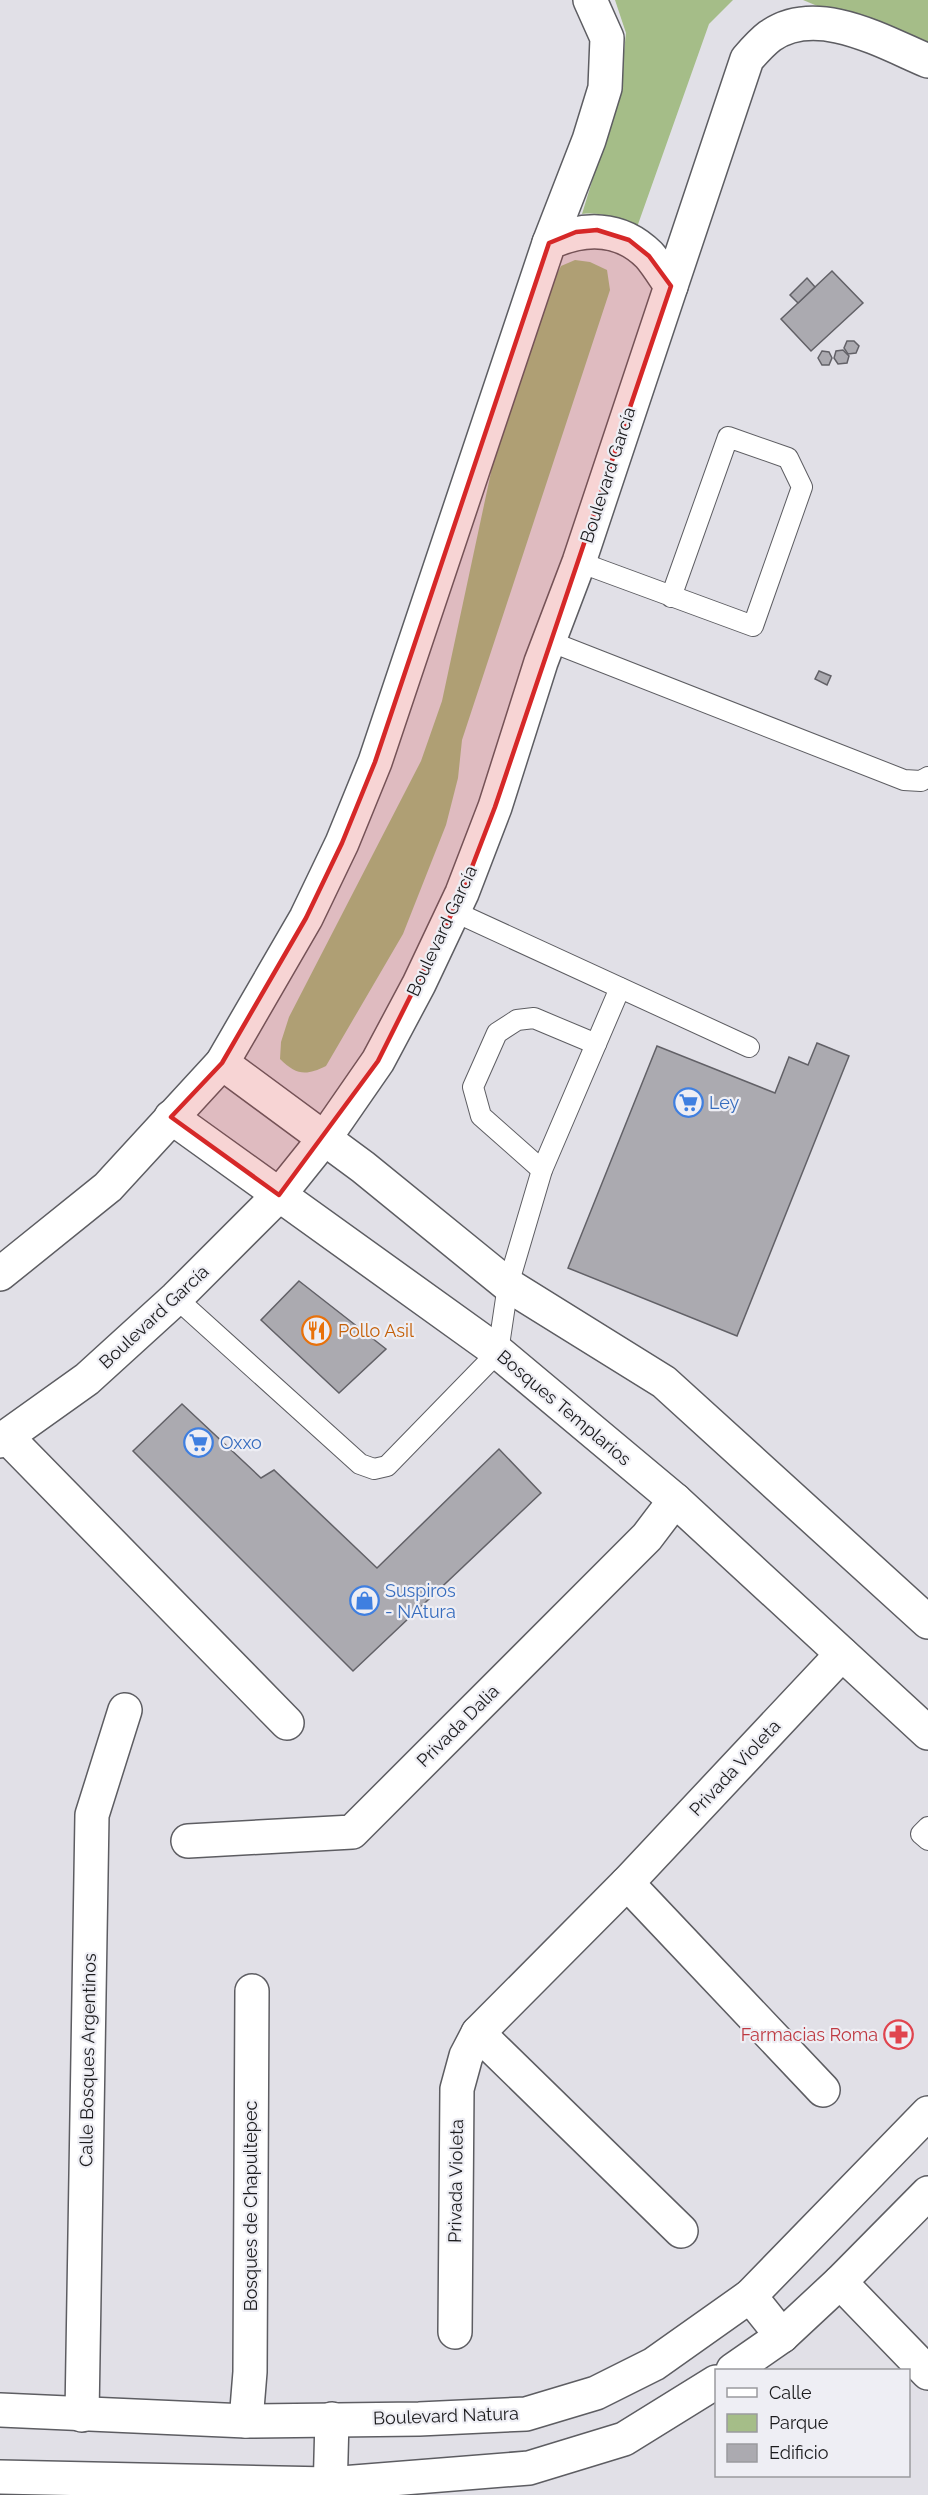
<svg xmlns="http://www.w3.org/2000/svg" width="928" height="2495" font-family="Raleway,sans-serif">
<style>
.green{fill:#a5bd88}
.building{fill:#abaab0;stroke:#626167;stroke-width:1.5}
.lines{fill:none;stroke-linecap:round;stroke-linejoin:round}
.lane-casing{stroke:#5d5d62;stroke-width:22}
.street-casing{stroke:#5d5d62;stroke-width:36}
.secondary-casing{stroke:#5d5d62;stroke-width:36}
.highway-casing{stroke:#5d5d62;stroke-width:36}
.lane{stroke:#fff;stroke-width:20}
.street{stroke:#fff;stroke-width:33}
.secondary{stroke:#fff;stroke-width:33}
.highway{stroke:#fff;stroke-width:33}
.marked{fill:#d62828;fill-opacity:0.2;stroke:#d62828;stroke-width:4.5;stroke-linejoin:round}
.labels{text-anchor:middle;stroke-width:4.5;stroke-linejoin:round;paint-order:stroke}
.street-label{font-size:18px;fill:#1b1b1d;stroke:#eeeef4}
.shop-label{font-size:18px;fill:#366cbe;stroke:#eeeef4;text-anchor:start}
.food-label{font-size:18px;fill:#c56008;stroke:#eeeef4;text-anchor:start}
.health-label{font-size:18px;fill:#be3a42;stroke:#eeeef4;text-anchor:end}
</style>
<rect width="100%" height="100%" fill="#e1e0e7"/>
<g class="green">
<path d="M615 0H733L709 24 636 230C618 218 603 212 582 214L620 90 626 33Z"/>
<path d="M803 0H928V52Z"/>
<path d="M575 260 590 262 607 270 610 290 462 740 458 778 446 825 403 934 326 1066C306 1076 296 1075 280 1059L281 1042 289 1017 421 761 442 701 496 449 553 282 561 266Z"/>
</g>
<g class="building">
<path d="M832 271 863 303 811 351 781 319Z"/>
<path d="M807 278 815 287 798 303 790 295Z"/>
<path d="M847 341H854L859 346 856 353 848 354 844 348Z"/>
<path d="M843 350 849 356 847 363 838 364 834 358 836 351Z"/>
<path d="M822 351 829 352 832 358 829 365H822L818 358Z"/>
<path d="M819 671 831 676 827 685 815 679Z"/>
<path d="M817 1043 849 1056 737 1336 568 1268 657 1046 775 1093 789 1057 808 1065Z"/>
<path d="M299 1281 386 1349 339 1393 261 1320Z"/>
<path d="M182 1404 261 1478 274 1470 377 1568 499 1449 541 1493 353 1671 133 1451Z"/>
</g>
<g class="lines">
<defs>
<g id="lane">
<path d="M579 562 753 626 802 487 788 458 728 437 671 597"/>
<path d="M549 641 904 780 921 781 928 777"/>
<path d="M453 911 749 1047"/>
<path d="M542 1170 481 1116 473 1087 497 1033 517 1020 534 1018 596 1044"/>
<path d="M176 1298 360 1464 374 1469 387 1466 498 1352 508 1285 542 1170 620 988"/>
<path d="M928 1827 921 1834 928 1840"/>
</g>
<g id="street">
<path d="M7 1437 287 1723"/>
<path d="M188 1841 352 1832 647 1537 675 1500"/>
<path d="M627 1883 823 2090"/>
<path d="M478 2033 681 2231"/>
<path d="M840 2282 928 2373"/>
<path d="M750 2296 782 2336"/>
<path d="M455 2332 457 2089 466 2056 478 2033 627 1883 842 1654"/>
<path d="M82 2415 92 1815 125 1710"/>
<path d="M246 2421 250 2372 252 1991"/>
</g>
<g id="secondary">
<path d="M222 1063 363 1167 508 1285 664 1382 928 1622"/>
<path d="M171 1117 498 1352 675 1500 928 1733"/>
<path d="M0 1274 108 1187 222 1063 306 918 342 843 375 762 549 243C583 227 620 226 649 255 657 264 664 276 671 286L579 562 541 662 495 807 462 893 419 984 378 1061 324 1139 279 1195 176 1298 87 1379 0 1441"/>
<path d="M733 2370 782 2336 840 2282 928 2193"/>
<path d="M0 2410 246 2421 419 2419 526 2414 596 2393 654 2364 750 2296 928 2113"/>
<path d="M0 2477 329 2484 529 2468 624 2439 716 2382"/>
<path d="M330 2495 332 2419"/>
</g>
<g id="highway">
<path d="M549 243 589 140 605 88 607 38 590 0"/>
<path d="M671 286 747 59C754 51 762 42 770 36 817 3 883 42 928 61"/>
</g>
</defs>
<use href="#lane" class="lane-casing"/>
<use href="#street" class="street-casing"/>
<use href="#secondary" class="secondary-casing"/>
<use href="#highway" class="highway-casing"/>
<use href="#lane" class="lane"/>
<use href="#street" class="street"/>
<use href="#secondary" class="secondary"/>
<use href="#highway" class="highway"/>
</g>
<path class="marked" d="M597 230 629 240 649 256 671 286 495 807 462 893 378 1061 279 1195 171 1117 222 1063 306 918 342 843 375 762 549 243 576 232Z"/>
<defs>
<symbol id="supermarket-ring" viewBox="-11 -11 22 22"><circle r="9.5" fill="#eeeef4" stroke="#3f7fe0" stroke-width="1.5"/><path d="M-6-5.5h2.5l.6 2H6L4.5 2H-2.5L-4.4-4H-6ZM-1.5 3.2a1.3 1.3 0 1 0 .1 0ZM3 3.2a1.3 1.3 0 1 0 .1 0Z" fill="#3f7fe0"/></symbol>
<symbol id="restaurant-ring" viewBox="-11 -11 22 22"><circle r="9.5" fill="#eeeef4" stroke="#e8710a" stroke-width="1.5"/><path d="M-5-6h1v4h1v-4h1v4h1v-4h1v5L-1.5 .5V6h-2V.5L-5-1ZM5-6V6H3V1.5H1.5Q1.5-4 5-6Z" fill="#e8710a"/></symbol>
<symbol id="shop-ring" viewBox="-11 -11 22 22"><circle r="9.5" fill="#eeeef4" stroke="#3f7fe0" stroke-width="1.5"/><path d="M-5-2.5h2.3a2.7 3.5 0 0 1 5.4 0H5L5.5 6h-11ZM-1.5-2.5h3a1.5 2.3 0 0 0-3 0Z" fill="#3f7fe0"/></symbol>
<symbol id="pharmacy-ring" viewBox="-11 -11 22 22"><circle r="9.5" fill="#eeeef4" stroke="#e0444e" stroke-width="1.5"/><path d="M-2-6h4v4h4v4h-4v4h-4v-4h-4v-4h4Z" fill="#e0444e"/></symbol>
</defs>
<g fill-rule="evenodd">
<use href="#supermarket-ring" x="672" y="1086" width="33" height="33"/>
<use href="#restaurant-ring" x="300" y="1314" width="33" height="33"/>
<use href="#supermarket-ring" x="182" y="1426" width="33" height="33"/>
<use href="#shop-ring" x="348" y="1584" width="33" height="33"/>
<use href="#pharmacy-ring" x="882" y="2018" width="33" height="33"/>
</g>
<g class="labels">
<g class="street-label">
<text transform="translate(608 475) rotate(-72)" y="6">Boulevard García</text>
<text transform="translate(442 931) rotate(-65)" y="6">Boulevard García</text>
<text transform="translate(154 1317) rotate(-43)" y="6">Boulevard García</text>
<text transform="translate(564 1408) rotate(40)" y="6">Bosques Templarios</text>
<text transform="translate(458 1726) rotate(-45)" y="6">Privada Dalia</text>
<text transform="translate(735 1768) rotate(-47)" y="6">Privada Violeta</text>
<text transform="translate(88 2060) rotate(-89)" y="6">Calle Bosques Argentinos</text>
<text transform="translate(456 2181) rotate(-89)" y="6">Privada Violeta</text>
<text transform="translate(251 2206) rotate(-90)" y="6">Bosques de Chapultepec</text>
<text transform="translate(446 2416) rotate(-2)" y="6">Boulevard Natura</text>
</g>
<g class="shop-label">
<text x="709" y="1109">Ley</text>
<text x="220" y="1449">Oxxo</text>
<text x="385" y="1597">Suspiros<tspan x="385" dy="21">- NAtura</tspan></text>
</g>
<g class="food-label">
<text x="338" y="1337">Pollo Asil</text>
</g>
<g class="health-label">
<text x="878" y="2041">Farmacias Roma</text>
</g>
</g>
<rect x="715" y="2369" width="195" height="108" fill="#eeeef4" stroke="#9a9a9e" stroke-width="1.5"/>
<rect x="727" y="2388" width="30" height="9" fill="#ffffff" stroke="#9a9a9e" stroke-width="1.5"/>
<text x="769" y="2399" font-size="18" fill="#1b1b1d">Calle</text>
<rect x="727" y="2414" width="30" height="18" fill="#a5bd88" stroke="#9a9a9e" stroke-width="1.5"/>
<text x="769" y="2429" font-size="18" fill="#1b1b1d">Parque</text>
<rect x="727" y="2444" width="30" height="18" fill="#abaab0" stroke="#9a9a9e" stroke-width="1.5"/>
<text x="769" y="2459" font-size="18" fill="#1b1b1d">Edificio</text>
</svg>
